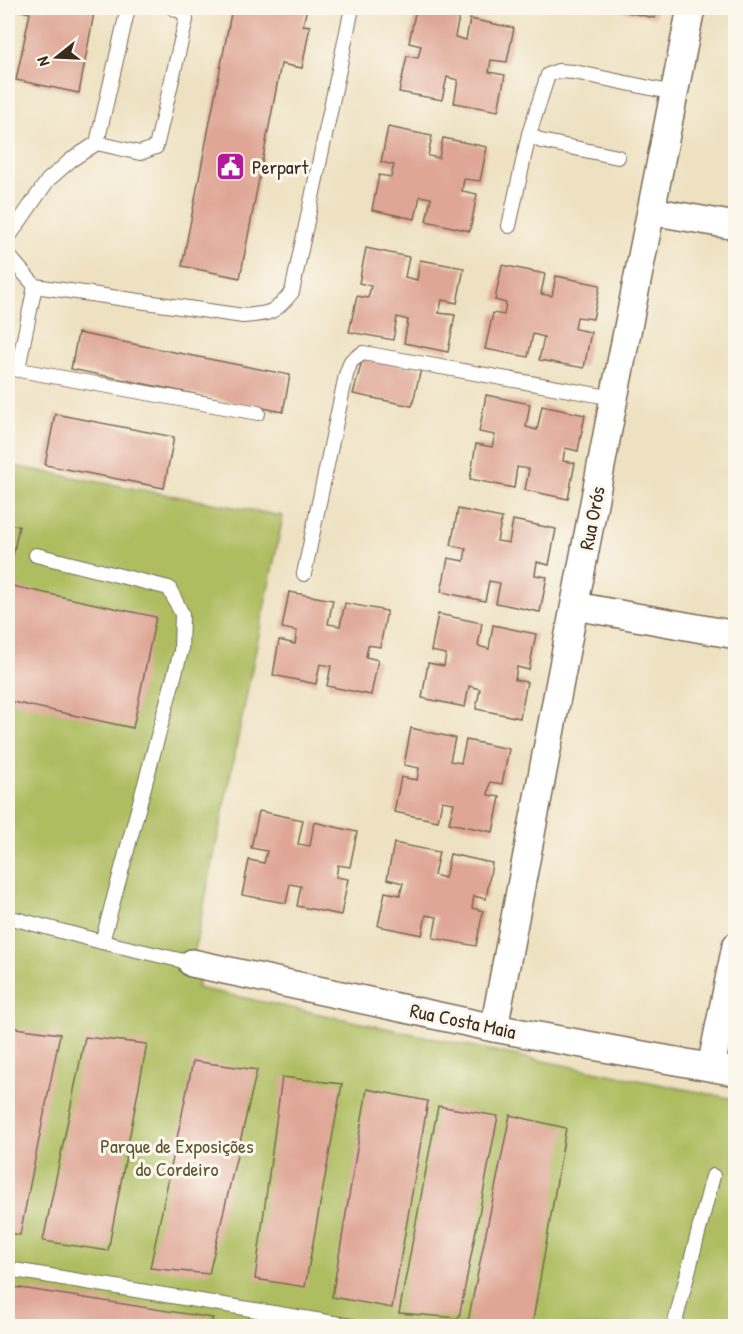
<svg xmlns="http://www.w3.org/2000/svg" width="743" height="1334" font-family="'Patrick Hand',sans-serif">
<style>
.green{fill:#aebd60;stroke:#74743f;stroke-width:1.5}
.building{fill:#dfa695}
.lines{fill:none;stroke-linecap:round;stroke-linejoin:round}
.service-casing{stroke:#7a6a57;stroke-width:16}
.minor-casing{stroke:#7a6a57;stroke-width:30}
.service{stroke:#fff;stroke-width:14}
.minor{stroke:#fff;stroke-width:27}
.labels{text-anchor:middle;stroke-width:6;stroke-linejoin:round;paint-order:stroke}
.poi-label{font-size:20px;fill:#3b2a1e;stroke:#fbf7ec;text-anchor:start}
.street-label{font-size:20px;fill:#3b2a1e;stroke:#fbf7ec}
.park-label{font-size:20px;fill:#5e5632;stroke:#fbf7ec}
</style>
<rect width="100%" height="100%" fill="#fbf7ec"/>
<filter id="ink" filterUnits="userSpaceOnUse"><feTurbulence type="fractalNoise" baseFrequency=".0167" numOctaves="2"/><feDisplacementMap in="SourceGraphic" scale="12" xChannelSelector="R" yChannelSelector="G"/><feConvolveMatrix kernelMatrix="1 2 1 2 8 2 1 2 1" color-interpolation-filters="sRGB"/></filter>
<filter id="wash" filterUnits="userSpaceOnUse"><feTurbulence type="fractalNoise" baseFrequency=".008" numOctaves="4" result="noise"/><feDisplacementMap in="SourceGraphic" scale="24" xChannelSelector="R" yChannelSelector="G"/><feGaussianBlur stdDeviation="1.35" result="paint"/><feColorMatrix in="noise" values="0 0 0 0 0 0 0 0 0 0 0 0 0 0 0 0 0 1.4 0 .05"/><feComposite in="paint" operator="in"/></filter>
<g filter="url(#wash)">
<rect width="100%" height="100%" fill="#eee1c1"/>
<path class="green" d="M8 465 283 516 192 963 199 979 197 988 508 1054 735 1099V1326H8Z"/>
<g id="blocks">
<g class="building">
<path d="M10 8H95L79 93 16 80 30 13Z"/>
<path d="M232 8H307L303 25 310 26 302 68 281 64 240 278 182 266Z"/>
<path d="M416 8 459 17 455 37 466 40 470 19 514 28 507 62 491 60 489 72 505 75 498 111 454 103 458 80 447 77 442 100 399 92 407 56 418 58 421 46 409 43Z"/>
<path d="M608 8H657L655 18Z"/>
<path d="M388 127 432 136 428 156 439 158 443 138 487 147 480 181 464 179 462 191 477 194 470 231 426 221 431 198 420 196 415 219 372 210 379 175 391 177 394 165 381 162Z"/>
<path d="M366 248 409 257 405 277 417 280 420 260 464 268 457 303 442 300 439 313 455 315 448 352 404 343 408 320 397 317 393 340 349 332 357 296 368 298 371 286 359 283Z"/>
<path d="M502 265 545 274 541 294 552 296 556 276 600 285 593 319 577 317 575 329 591 332 584 368 539 360 544 337 533 334 528 357 485 349 493 313 504 315 506 303 495 300Z"/>
<path d="M78 333 290 375 283 412 71 369Z"/>
<path d="M363 357 421 369 412 406 353 394Z"/>
<path d="M486 395 530 404 526 427 537 430 542 406 585 415 578 451 565 448 563 461 575 463 568 499 525 490 529 469 517 467 514 488 470 479 476 444 492 447 495 435 479 432Z"/>
<path d="M55 414 174 437 164 488 45 465Z"/>
<path d="M458 509 502 518 497 541 509 543 513 520 556 529 549 565 537 562 535 575 547 577 540 612 496 603 500 583 489 581 485 601 441 592 448 558 464 561 466 549 451 545Z"/>
<path d="M8 524 19 526 9 576H8Z"/>
<path d="M8 585 156 617 133 728 8 701Z"/>
<path d="M289 592 333 600 328 624 340 626 345 603 387 611 380 647 368 645 366 657 378 660 371 695 327 686 331 666 320 664 316 684 273 675 279 640 295 644 297 631 282 628Z"/>
<path d="M438 614 482 623 478 646 489 649 493 625 536 634 529 670 517 667 515 680 527 682 520 718 476 709 480 689 469 686 465 707 422 698 428 663 444 666 446 654 431 651Z"/>
<path d="M411 728 455 738 450 761 461 763 466 740 509 749 502 784 490 782 488 795 500 797 493 832 449 823 454 803 442 801 438 821 394 812 401 777 417 780 419 768 404 765Z"/>
<path d="M259 811 303 820 298 844 310 846 314 822 357 832 350 867 338 865 336 877 348 879 341 915 297 906 301 886 290 884 286 903 242 895 249 860 264 863 267 851 251 848Z"/>
<path d="M394 843 439 852 434 875 445 878 450 854 492 863 486 899 474 896 472 908 483 911 476 946 433 938 437 917 426 915 422 935 378 926 385 892 400 895 403 883 387 879Z"/>
<path d="M8 1027 60 1034 20 1235 8 1233Z"/>
<path d="M85 1037 147 1044 108 1251 43 1241Z"/>
<path d="M193 1061 257 1070 209 1274 150 1268Z"/>
<path d="M282 1077 342 1084 305 1287 255 1279Z"/>
<path d="M367 1089 428 1101 392 1308 332 1297Z"/>
<path d="M438 1106 498 1116 459 1318 399 1313Z"/>
<path d="M510 1115 566 1128 532 1326H467Z"/>
<path d="M8 1286 213 1318 209 1326H8Z"/>
<path d="M235 1321 263 1325V1326H234Z"/>
</g>
</g>
</g>
<g filter="url(#ink)">
<use href="#blocks" fill-opacity="0" stroke="#7a6a57" stroke-width="1.5"/>
<g class="lines">
<defs>
<g id="service">
<path d="M97 143 140 153 156 147 186 20 184 13 173 8"/>
<path d="M618 157 541 141 529 134 548 75 558 71 574 72 674 93"/>
<path d="M509 226 529 134"/>
<path d="M8 238 48 180 71 160 97 143 128 8"/>
<path d="M8 255 35 286 243 316C270 314 275 313 292 292L352 8"/>
<path d="M8 368 258 413"/>
<path d="M18 368 35 286"/>
<path d="M36 555 169 588 182 614 181 651 102 942"/>
<path d="M304 574 346 375 351 361 363 353 614 398"/>
<path d="M8 917 102 942 192 963"/>
<path d="M8 1269 352 1326"/>
<path d="M674 1326 713 1176"/>
</g>
<g id="minor">
<path d="M651 211 736 226"/>
<path d="M575 606 736 635"/>
<path d="M192 963 494 1028 736 1072"/>
<path d="M494 1028 614 398 691 8"/>
<path d="M711 1067 736 946"/>
</g>
</defs>
<use href="#service" class="service-casing"/>
<use href="#minor" class="minor-casing"/>
<use href="#service" class="service"/>
<use href="#minor" class="minor"/>
</g>
</g>
<defs>
<symbol id="civic-square" viewBox="-11 -11 22 22"><rect x="-9" y="-9" width="18" height="18" rx="4" fill="#b5179e" stroke="#fbf7ec"/><path d="M-.6-6.5H3V-4.5H.6V-3L4-1V1h2V6H-6V1h2V-1L-.6-3ZM-1.2 2.5V6h2.4V2.5Z" fill="#fff"/></symbol>
</defs>
<g fill-rule="evenodd">
<use href="#civic-square" x="214" y="150" width="33" height="33"/>
</g>
<g class="labels">
<g class="poi-label">
<text x="252" y="174">Perpart</text>
</g>
<g class="street-label">
<text transform="translate(592 518) rotate(-79)" y="7">Rua Orós</text>
<text transform="translate(463 1021) rotate(12)" y="7">Rua Costa Maia</text>
</g>
<g class="park-label">
<text x="177" y="1153">Parque de Exposições<tspan x="177" dy="23">do Cordeiro</tspan></text>
</g>
</g>
<rect width="743" height="1334" fill="none" stroke="#fbf7ec" stroke-width="30"/>
<g transform="translate(57 57) rotate(252)" stroke="#fbf7ec" stroke-width="4.5" paint-order="stroke">
<path d="M0-4.5L10 22L0 15L-10 22Z" fill="#3b2a1e"/>
<text y="-9" font-size="16" font-weight="bold" text-anchor="middle" fill="#3b2a1e">N</text>
</g>
</svg>
